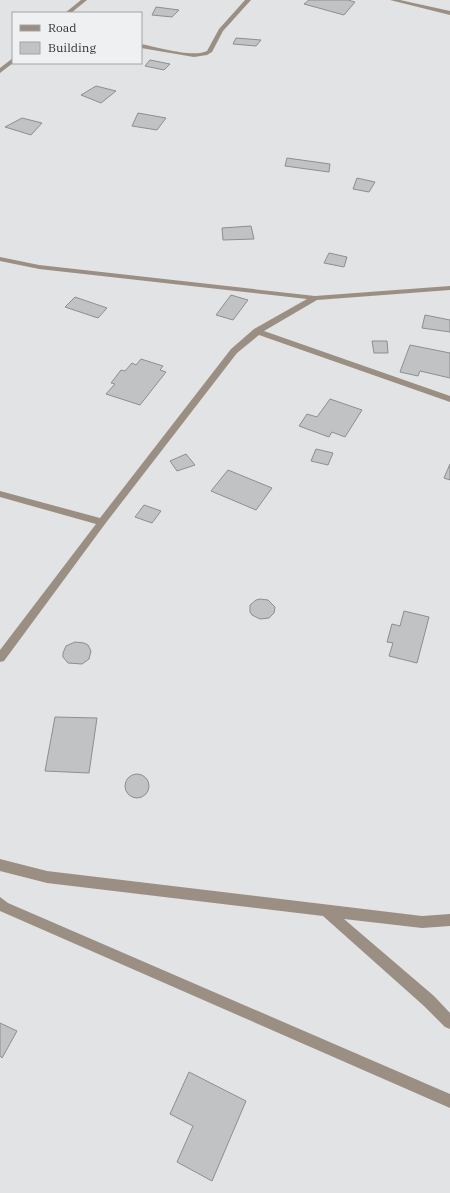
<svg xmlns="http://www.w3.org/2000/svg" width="450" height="1193" font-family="'IBM Plex Serif',serif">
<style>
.building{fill:#c1c2c4;stroke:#8d8e8f}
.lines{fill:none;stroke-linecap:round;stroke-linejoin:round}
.minor{fill:#9b8f84;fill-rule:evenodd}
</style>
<rect width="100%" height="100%" fill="#e2e3e4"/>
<g class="building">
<path d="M309 0H348L355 2 344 15 304 4Z"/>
<path d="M156 7 179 10 172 17 152 15Z"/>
<path d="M236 38 261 40 256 46 233 44Z"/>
<path d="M150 60 170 64 164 70 145 66Z"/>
<path d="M96 86 116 91 101 103 81 95Z"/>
<path d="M138 113 166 118 157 130 132 126Z"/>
<path d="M22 118 42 123 31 135 5 127Z"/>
<path d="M287 158 330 164 329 172 285 166Z"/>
<path d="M357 178 375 182 369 192 353 189Z"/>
<path d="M251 226 254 239 223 240 222 228Z"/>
<path d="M329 253 347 257 344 267 324 263Z"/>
<path d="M231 295 248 300 233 320 216 315Z"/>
<path d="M75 297 107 308 98 318 65 307Z"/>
<path d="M425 315 450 320V332L422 328Z"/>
<path d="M372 341H387L388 353H374Z"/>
<path d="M410 345 450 353V378L420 371 418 376 400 372Z"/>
<path d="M141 359 163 366 160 370 166 372 140 405 106 394 115 384 111 383 121 370 125 371 132 363 136 365Z"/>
<path d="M330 399 362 410 345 437 332 432 329 437 299 426 307 414 317 417Z"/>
<path d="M316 449 333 453 328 465 311 461Z"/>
<path d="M186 454 195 465 177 471 170 461Z"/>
<path d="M450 464V480L444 478Z"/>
<path d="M228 470 272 488 256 510 211 491Z"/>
<path d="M144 505 161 511 152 523 135 517Z"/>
<path d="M260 599 268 600 275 607 274 613 269 618 260 619 252 615 250 612V605L256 600Z"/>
<path d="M404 611 429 617 417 663 389 656 393 643 387 642 392 624 400 626Z"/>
<path d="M75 642 84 643 88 645 91 651 89 659 82 664 68 663 63 657V653L66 646Z"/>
<path d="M55 717 97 718 89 773 45 771Z"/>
<circle cx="137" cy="786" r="12"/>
<path d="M0 1023 17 1031 2 1058 0 1056Z"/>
<path d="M189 1072 246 1101 212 1181 177 1162 193 1126 170 1114Z"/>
</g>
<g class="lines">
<g class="minor">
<path d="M81 0H87L71 13H65Z"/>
<path d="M245 0H251L223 31 212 52 207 55 194 57 141 48V44C157 47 193 58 207 51L219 29Z"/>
<path d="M390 0H400L450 11V15Z"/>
<path d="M13 58V63L0 73V68Z"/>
<path d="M0 257 39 265 315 296 450 286V290L317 300 264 331 450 396V402L259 335 237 353 105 524 4 661 0 662V650L96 524 0 497V491L100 518 231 349 254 329 307 299 39 269 0 261Z"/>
<path d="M0 859 47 871 422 916 450 914V926L422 928 344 919 434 996 450 1013V1029L445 1027 424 1006 323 916 47 883 0 871Z"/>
<path d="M0 897 8 903 450 1094V1108L0 911Z"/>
</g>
</g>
<rect x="12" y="12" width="130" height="52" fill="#eff0f2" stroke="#a3a4a6"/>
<rect x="20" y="25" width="20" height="6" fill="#9b8f84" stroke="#a3a4a6"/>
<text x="48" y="32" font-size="12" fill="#323333">Road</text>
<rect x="20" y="42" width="20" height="12" fill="#c1c2c4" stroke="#a3a4a6"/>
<text x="48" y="52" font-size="12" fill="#323333">Building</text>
</svg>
